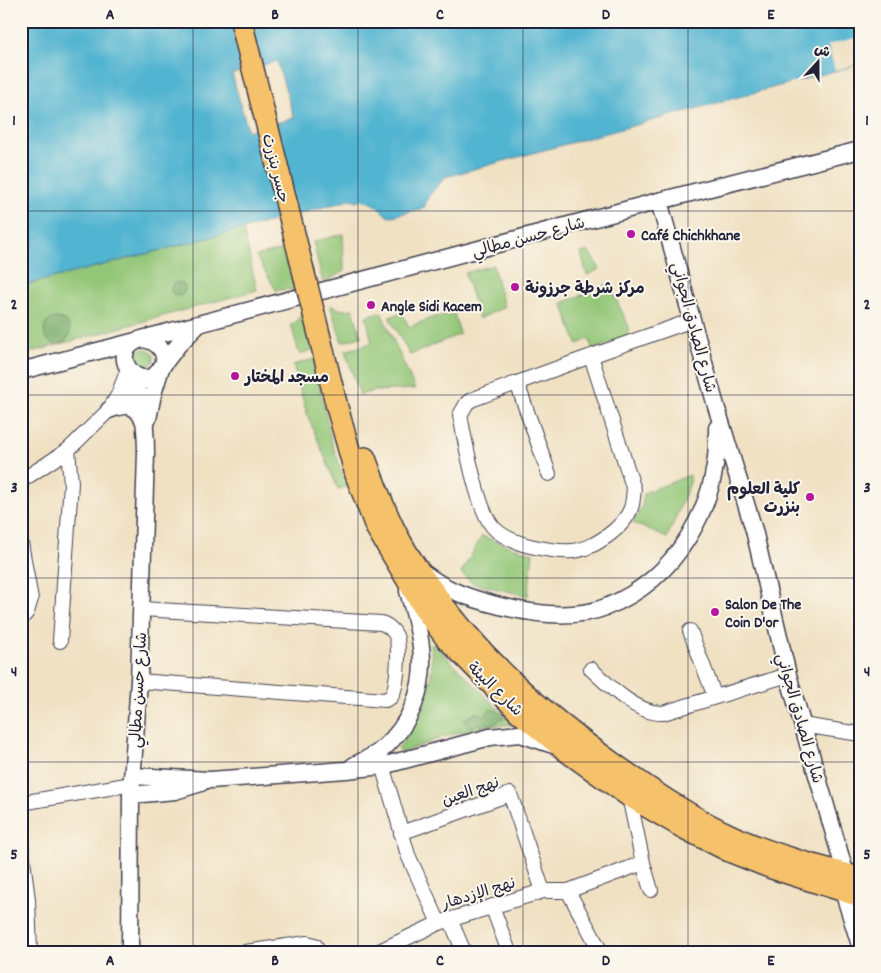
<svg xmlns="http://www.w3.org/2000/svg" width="881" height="973" font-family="Dekko,'Playpen Sans Arabic',sans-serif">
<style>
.green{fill:#93c677;stroke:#5a7459}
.forest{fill:#76ab68;stroke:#4c6652}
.water{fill:#51b4d0;stroke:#3a6b86;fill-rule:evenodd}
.pier{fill:#f0e1c3}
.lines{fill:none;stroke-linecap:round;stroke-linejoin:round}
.minor-casing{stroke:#413f4f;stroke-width:16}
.tertiary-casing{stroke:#413f4f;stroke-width:19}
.primary-casing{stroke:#413f4f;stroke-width:24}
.minor{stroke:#fff;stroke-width:14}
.tertiary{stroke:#fff;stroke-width:16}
.primary{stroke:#f5c16b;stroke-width:21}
.primary-bridge-casing{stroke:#413f4f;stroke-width:24;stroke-linecap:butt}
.primary-bridge{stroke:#f5c16b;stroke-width:21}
.grid{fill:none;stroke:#22223b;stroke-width:1;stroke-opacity:0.55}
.poi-dot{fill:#b5179e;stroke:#fbf7ec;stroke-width:2}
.labels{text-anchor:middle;stroke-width:4;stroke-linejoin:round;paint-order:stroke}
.street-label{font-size:16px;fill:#22223b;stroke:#fbf7ec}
.poi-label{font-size:16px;font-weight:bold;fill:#22223b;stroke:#fbf7ec;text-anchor:start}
.neatline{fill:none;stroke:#22223b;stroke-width:2}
.grid-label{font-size:16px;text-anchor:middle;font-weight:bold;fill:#22223b}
</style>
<rect width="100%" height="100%" fill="#fbf7ec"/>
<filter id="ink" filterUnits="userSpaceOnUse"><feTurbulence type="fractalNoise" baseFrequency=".02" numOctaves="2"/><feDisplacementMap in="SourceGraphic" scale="10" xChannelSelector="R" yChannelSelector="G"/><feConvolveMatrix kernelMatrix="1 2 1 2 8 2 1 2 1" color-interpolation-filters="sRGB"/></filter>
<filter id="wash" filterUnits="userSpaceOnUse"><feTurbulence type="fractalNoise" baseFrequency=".0096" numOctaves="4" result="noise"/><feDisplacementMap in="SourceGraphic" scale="20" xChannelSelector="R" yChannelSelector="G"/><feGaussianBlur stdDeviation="1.12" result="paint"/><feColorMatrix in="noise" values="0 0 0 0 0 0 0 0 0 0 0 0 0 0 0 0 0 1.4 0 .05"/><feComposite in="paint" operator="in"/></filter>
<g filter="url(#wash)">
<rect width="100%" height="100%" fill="#f0e1c3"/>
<g class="green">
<path d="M243 229 257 290 21 355V286Z"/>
<path d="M343 234 344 271 323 283 313 242Z"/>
<path d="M287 249 298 289 276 290 256 256Z"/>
<path d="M588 251 600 269 587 275 581 253Z"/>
<path d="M493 265 504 307 479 319 465 273Z"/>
<path d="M609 284 629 327 626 337 593 350 589 339 577 344 562 303Z"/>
<path d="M330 305 342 310 353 309 361 337 342 342Z"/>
<path d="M304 311 313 350 299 354 291 324 295 323Z"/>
<path d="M381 312 415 389 373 391 360 395 345 351 372 343 366 316Z"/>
<path d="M402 313 409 327 431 318 454 313 460 334 410 355 389 317Z"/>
<circle cx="145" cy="358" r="9"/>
<path d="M314 359 331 440 347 487 338 489 307 414 293 365Z"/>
<path d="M690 475V483L667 538 633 523 642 506 644 493Z"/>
<path d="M482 536 512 547 533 553 528 596 472 583 461 573Z"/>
<path d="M434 644 513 724 482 727 446 736 401 753 398 749C423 715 435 689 431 645Z"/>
</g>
<g class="forest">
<circle cx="178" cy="289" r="7"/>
<circle cx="57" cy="331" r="13"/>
<path d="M490 709 498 711 504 718 498 720 497 723 492 725 486 723 482 726 477 724 474 727H469L465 723V719L477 712 484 715Z"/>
</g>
<path class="water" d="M21 21H860V64L445 177 428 197 424 208 388 217C379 208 369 198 356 201L353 199 243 229 21 286ZM277 61 294 118 248 131 232 74Z"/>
<path class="pier" d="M859 37 860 64 835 70 828 45Z"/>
</g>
<g filter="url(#ink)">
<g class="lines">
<defs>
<g id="minor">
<path d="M591 356 634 490C633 495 633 503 631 508 624 528 592 550 572 551 558 552 543 549 530 546 518 543 502 537 493 527 477 509 465 441 460 415L467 403 471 400C545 372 619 346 693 320"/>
<path d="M128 369 118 395 109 410 144 381"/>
<path d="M517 383 549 474"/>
<path d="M21 481 68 450 109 410"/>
<path d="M21 543 31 599 27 612 21 619"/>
<path d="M690 631 715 697"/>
<path d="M60 641 71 483 68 450"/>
<path d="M591 669C609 686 637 714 663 713L788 675"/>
<path d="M139 681 385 700 391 697C398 687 399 651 397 639 395 631 388 625 381 623L141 609"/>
<path d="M802 725 860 734"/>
<path d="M380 758 408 855 439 923 543 891H568L643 863"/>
<path d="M629 796 643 863 651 890"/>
<path d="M21 803 132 784"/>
<path d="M401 833 510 794 543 891"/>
<path d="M21 843 28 900 30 952"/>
<path d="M568 891 601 952"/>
<path d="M492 906 509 952"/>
<path d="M450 919 464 952"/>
<path d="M245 952 307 943 315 945 319 952"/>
<path d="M377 952 439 923"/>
</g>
<g id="tertiary">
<path d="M659 201 716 406 754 530 788 675 846 875 843 891 860 945"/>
<path d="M142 339C156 340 171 354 161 368 142 399 102 351 142 339L659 201 860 150"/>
<path d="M163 365 179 344 198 325"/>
<path d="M21 371 136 341"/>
<path d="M109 410C127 404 134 402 144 421"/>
<path d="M148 419 153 394 161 368"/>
<path d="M424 573C447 591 472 599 500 606 533 614 573 620 606 607 677 579 720 504 717 428"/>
<path d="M353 766C362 761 372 757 380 751 411 726 426 686 421 647 419 628 413 609 408 591"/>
<path d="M132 776 210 780 346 770 382 766 490 737 520 734 553 745"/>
<path d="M131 795 175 791 201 783"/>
<path d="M130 952 131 795 139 681 146 453C146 425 143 397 130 372"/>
</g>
<g id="primary">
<path d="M314 314 337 407 356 475 376 527 424 608 446 638 519 712 565 750 629 796 682 827 729 851 772 868 860 896"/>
<path d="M365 458C373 481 382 503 392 525 401 544 413 563 425 580 477 656 541 712 614 764 652 791 691 818 734 837 773 855 819 867 860 878"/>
</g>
</defs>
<use href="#minor" class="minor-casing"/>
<use href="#tertiary" class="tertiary-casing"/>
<use href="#primary" class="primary-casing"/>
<use href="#minor" class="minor"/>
<use href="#tertiary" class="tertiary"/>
<use href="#primary" class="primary"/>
<defs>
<path id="primary-bridge" d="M241 21 314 314"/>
</defs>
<use href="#primary-bridge" class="primary-bridge-casing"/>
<use href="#primary-bridge" class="primary-bridge"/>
</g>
</g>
<path class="grid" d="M193 21V952M358 21V952M523 21V952M688 21V952M21 211H860M21 395H860M21 578H860M21 762H860"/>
<g class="poi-dot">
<circle cx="631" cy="234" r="5"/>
<circle cx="515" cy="287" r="5"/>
<circle cx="371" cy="305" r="5"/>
<circle cx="235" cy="376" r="5"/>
<circle cx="810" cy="497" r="5"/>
<circle cx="715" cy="612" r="5"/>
</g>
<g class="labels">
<g class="street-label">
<text transform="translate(277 168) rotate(76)" y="6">جسر بنزرت</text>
<text transform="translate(528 236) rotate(-15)" y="6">شارع حسن مطالي</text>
<text transform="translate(695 327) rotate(75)" y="6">شارع الصادق الجواني</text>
<text transform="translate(496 688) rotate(44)" y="6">شارع البيئة</text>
<text transform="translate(137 690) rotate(-87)" y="6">شارع حسن مطالي</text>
<text transform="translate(801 718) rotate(74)" y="6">شارع الصادق الجواني</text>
<text transform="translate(470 790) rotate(-19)" y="6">نهج العين</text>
<text transform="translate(478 892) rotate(-17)" y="6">نهج الإزدهار</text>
</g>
<g class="poi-label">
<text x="641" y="240">Café Chichkhane</text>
<text x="525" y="293">مركز شرطة جرزونة</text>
<text x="381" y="311">Angle Sidi Kacem</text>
<text x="245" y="382">مسجد المختار</text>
<text x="800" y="494" text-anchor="end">كلية العلوم<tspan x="800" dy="18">بنزرت</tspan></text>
<text x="725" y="609">Salon De The<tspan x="725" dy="18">Coin D'or</tspan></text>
</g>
</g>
<rect width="881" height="973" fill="none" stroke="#fbf7ec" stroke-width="55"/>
<g transform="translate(818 62) rotate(21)" stroke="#fbf7ec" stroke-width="4" paint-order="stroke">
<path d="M0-4L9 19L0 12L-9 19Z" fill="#22223b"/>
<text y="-8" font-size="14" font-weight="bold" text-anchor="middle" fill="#22223b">ش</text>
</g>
<rect x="28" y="28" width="826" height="918" class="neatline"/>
<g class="grid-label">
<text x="110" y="19">A</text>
<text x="275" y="19">B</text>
<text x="440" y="19">C</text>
<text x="606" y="19">D</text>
<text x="771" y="19">E</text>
<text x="14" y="125">1</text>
<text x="867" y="125">1</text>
<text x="14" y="309">2</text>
<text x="867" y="309">2</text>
<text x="14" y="492">3</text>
<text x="867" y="492">3</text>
<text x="14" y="676">4</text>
<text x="867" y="676">4</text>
<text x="14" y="859">5</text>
<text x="867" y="859">5</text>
<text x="110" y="965">A</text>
<text x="275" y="965">B</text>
<text x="440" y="965">C</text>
<text x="606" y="965">D</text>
<text x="771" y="965">E</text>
</g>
</svg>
